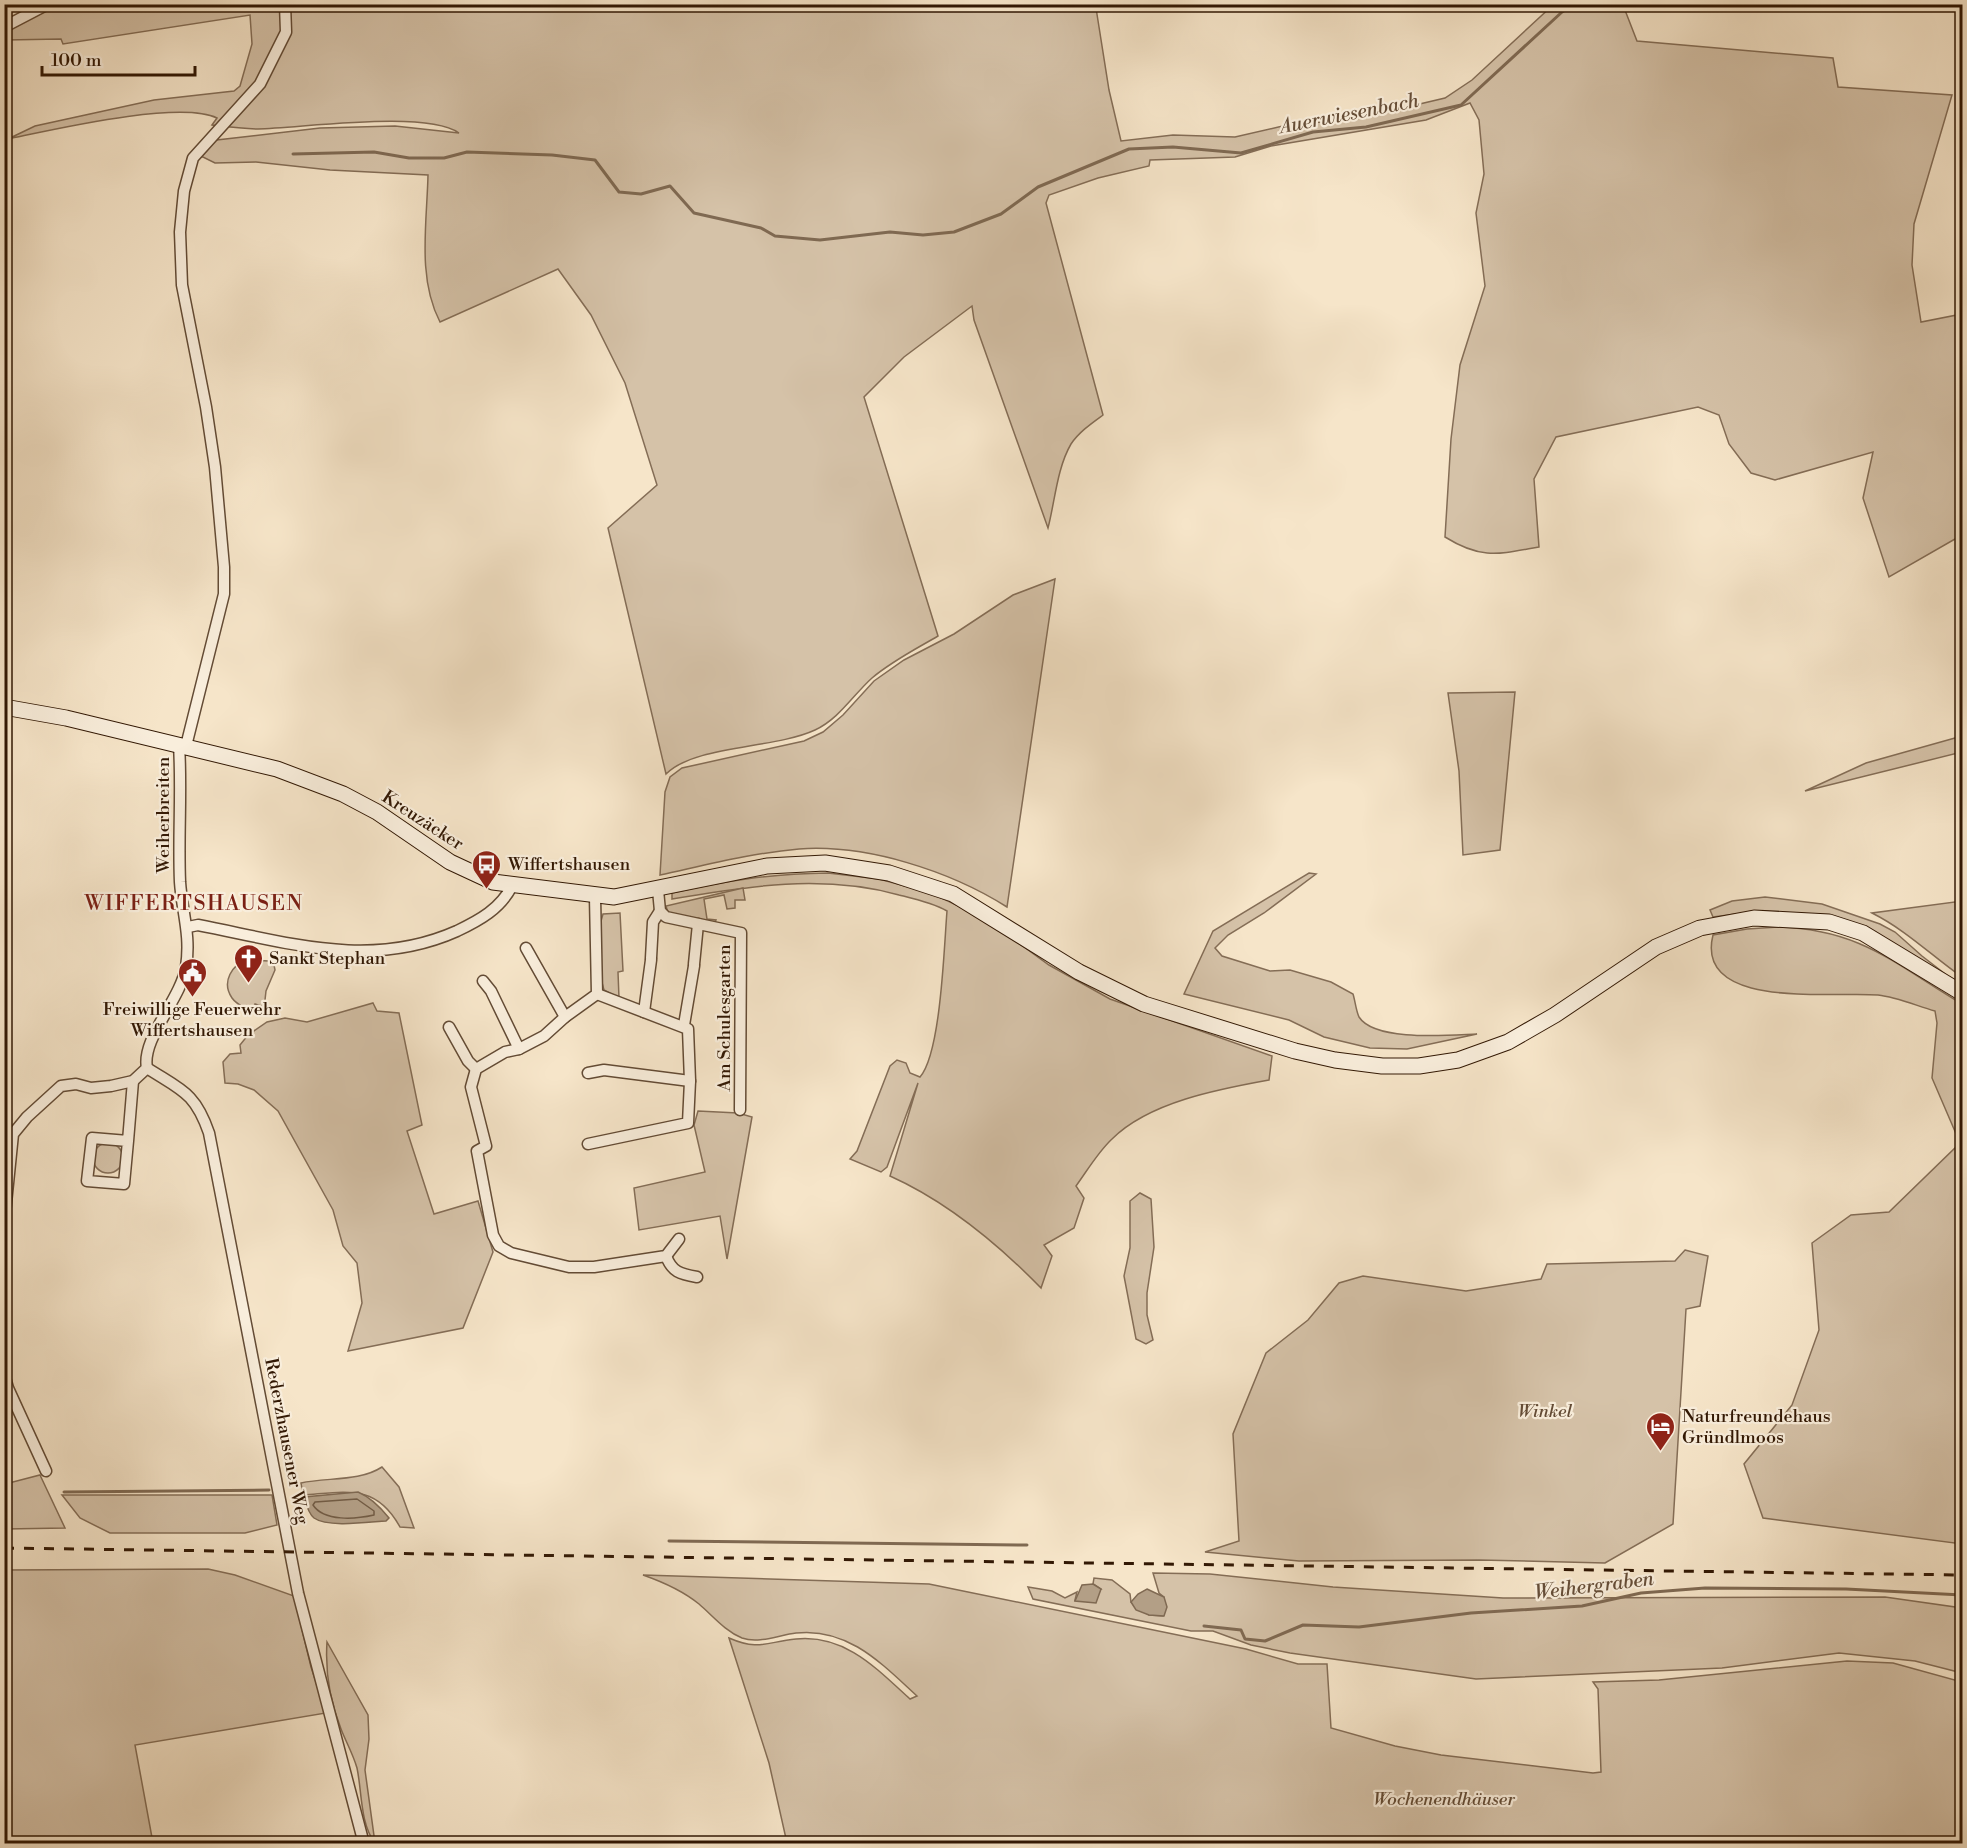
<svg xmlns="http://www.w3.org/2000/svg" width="1967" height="1848" font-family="'Libre Bodoni',serif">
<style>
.green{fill:#d5c2a8;stroke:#846d56;stroke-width:1.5}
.water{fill:#b39f86;stroke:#7f6952;stroke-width:1.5}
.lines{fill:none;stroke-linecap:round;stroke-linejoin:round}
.shore{stroke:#725c45;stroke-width:1.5}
.stream{stroke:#7f6952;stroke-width:3}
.street-casing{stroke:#634b35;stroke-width:13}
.secondary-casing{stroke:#321804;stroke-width:17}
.street{stroke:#f9eedc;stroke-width:10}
.secondary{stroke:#f9eedc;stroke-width:15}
.rail{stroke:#321804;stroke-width:3;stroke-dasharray:10 10;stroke-linecap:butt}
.labels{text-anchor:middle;stroke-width:4.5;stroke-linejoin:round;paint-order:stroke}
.street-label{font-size:18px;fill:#321804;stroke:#f9eedc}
.poi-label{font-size:18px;fill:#321804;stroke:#f9eedc;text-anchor:start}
.park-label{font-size:18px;font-style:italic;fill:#634b35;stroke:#f9eedc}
.water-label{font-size:20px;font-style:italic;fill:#664e38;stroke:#f9eedc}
.quarter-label{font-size:21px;letter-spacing:1.5px;fill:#7a1f14;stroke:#f9eedc}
</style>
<rect width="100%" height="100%" fill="#f6e5c9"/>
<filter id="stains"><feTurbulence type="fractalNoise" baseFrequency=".00333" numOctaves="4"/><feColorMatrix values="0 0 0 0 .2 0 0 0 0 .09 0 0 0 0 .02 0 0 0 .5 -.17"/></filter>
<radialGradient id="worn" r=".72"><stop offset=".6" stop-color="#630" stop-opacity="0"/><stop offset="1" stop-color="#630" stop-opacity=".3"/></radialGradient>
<g class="green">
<path d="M53 4 1083 5 1096 8 1109 90 1121 141 1173 135 1235 137 1287 125 1356 119 1445 98 1472 80 1553 5H1623L1637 41 1833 58 1838 87 1952 95 1914 224 1912 265 1921 322 1962 314V535L1889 577 1863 498 1873 452 1775 480 1751 473 1729 444 1719 415 1698 407 1556 437 1534 479 1539 547C1499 554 1482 560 1445 537L1451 439 1460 365 1485 286 1476 213 1484 174 1479 120 1470 103 1426 120 1271 146 1235 157 1150 160 1149 166 1098 178 1049 195 1046 203 1103 415C1092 423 1079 432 1071 444 1057 468 1055 501 1048 528L974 320 972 306 904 357 864 397 938 636C916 649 892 661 872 678 853 695 839 719 815 730 774 749 695 745 666 774L608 528 657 485 625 383 591 315 558 269 440 322C417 278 427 223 428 175L330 170 256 162 215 163 203 157H196L208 141 320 128 395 126 459 133C425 110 304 128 258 129 243 129 228 127 212 125L217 118C179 100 52 130 8 139L35 126 154 100 234 91 240 86 252 44 250 15 63 44 61 39 5 40 4 29Z"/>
<path d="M1055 579 1007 907C950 871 867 844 799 849 752 853 706 865 660 875L665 792 670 777 682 768 804 741 823 732 843 715 874 681 904 660 954 634 1013 595Z"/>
<path d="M1515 692 1500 850 1463 855 1459 771 1448 693Z"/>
<path d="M1962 736V752L1805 791 1866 763Z"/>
<path d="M828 873 879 879 931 893 984 918 1049 965 1110 999 1272 1056 1269 1080C1219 1089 1149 1102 1112 1139 1098 1152 1087 1171 1076 1186L1084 1198 1074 1228 1044 1245 1052 1256 1041 1288C997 1243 948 1202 890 1176L918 1083 887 1167 881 1172 850 1159 857 1151 890 1066 897 1060 906 1063 910 1073 920 1077C941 1053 944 947 947 911 933 903 915 899 899 895 823 874 748 886 672 899V893C729 880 770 874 828 873Z"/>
<path d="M1309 873 1316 874 1264 913 1228 935 1215 948 1222 956 1270 971 1290 970 1331 982 1353 994C1355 1000 1356 1011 1359 1017 1375 1042 1450 1035 1477 1034L1407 1049 1370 1048 1324 1037 1289 1020 1184 994 1213 931Z"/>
<path d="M743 888 745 900H735V908L727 909 724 895 704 899 707 919 716 920 714 925 668 913 666 906Z"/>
<path d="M1765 897 1822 904 1880 924 1895 932 1922 956 1962 987 1810 914 1759 911 1713 917 1710 910 1732 901Z"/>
<path d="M1962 901V977C1932 956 1906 930 1872 913Z"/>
<path d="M620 913 623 971 618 972 619 998 604 990 601 979V921L603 914Z"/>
<path d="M1778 927C1861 929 1896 965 1962 1004V1544L1763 1518 1744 1464 1792 1405 1819 1330 1812 1243 1851 1215 1889 1212 1960 1143 1932 1078 1937 1023 1935 1011C1917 1006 1897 997 1878 995 1836 991 1694 1011 1713 935L1747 929Z"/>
<path d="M248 960 269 961 274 965 275 970 266 991 264 1009 258 1014 261 1006 255 1004 251 1012C245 1008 236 1004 232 998 221 982 232 964 248 960Z"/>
<path d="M373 1003 377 1011 399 1013 422 1125 407 1131 434 1214 478 1201 493 1252 463 1328 348 1351 362 1303 357 1263 343 1246 333 1210 278 1111 254 1090 238 1084 225 1083 223 1062 230 1054 241 1053 240 1045 248 1035 267 1022 285 1018 307 1022Z"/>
<path d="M698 1111 738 1113 752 1117 727 1259 720 1216 639 1230 634 1188 705 1172 694 1125Z"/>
<circle cx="108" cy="1158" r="15"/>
<path d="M1140 1193 1151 1199 1154 1247 1147 1293V1315L1153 1340 1146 1344 1136 1339 1124 1276 1130 1248V1201Z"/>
<path d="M1685 1250 1708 1256 1700 1306 1686 1309 1673 1524 1605 1563 1479 1560 1299 1561 1205 1552 1239 1541 1233 1434 1266 1353 1308 1320 1339 1283 1363 1276 1466 1291 1541 1279 1547 1264 1675 1261Z"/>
<path d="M382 1467 399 1487 414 1528 400 1527C376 1483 346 1492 303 1495L301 1483C327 1477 359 1482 382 1467Z"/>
<path d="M40 1475 65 1528 5 1529V1484Z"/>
<path d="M62 1495H272L277 1525 245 1533H110L80 1518Z"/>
<path d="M208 1569 235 1575 294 1596 311 1667 326 1713 135 1745 153 1843H5L4 1570Z"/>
<path d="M1153 1573 1210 1574 1333 1587 1503 1598 1885 1597 1962 1608V1673L1915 1661 1839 1653 1722 1668 1476 1679 1290 1653 1251 1645 1213 1631H1191L1033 1599 1028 1587 1052 1591 1065 1598 1077 1592 1075 1600 1101 1589 1093 1584 1094 1578 1112 1580 1130 1594 1131 1602 1149 1615 1163 1616 1164 1597 1159 1593Z"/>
<path d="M643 1575 929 1584 1246 1649 1298 1664H1327L1331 1728 1395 1746 1441 1755 1593 1773 1601 1772 1598 1689 1593 1682 1659 1680 1847 1661 1893 1663 1962 1682V1843H787L769 1763 729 1638C759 1651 766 1642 796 1639 845 1634 877 1669 910 1699L917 1696C882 1664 848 1627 796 1633 779 1635 759 1644 742 1638 725 1631 713 1616 699 1604 683 1591 663 1582 643 1575Z"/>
<path d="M327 1642 368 1715 369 1739 365 1770 375 1843C360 1824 362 1791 357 1768 353 1754 346 1742 341 1729 330 1701 325 1672 327 1642Z"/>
</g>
<g class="water">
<path d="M358 1492C370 1497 381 1508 389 1518L386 1521C369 1522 328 1528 314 1518 308 1513 306 1504 304 1497Z"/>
<path d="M1093 1584 1101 1589 1096 1603 1075 1601 1082 1585Z"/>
<path d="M1147 1589 1164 1597 1167 1607 1164 1616 1149 1615 1136 1610 1131 1602 1138 1594Z"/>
</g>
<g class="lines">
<path class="shore" d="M357 1499 374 1511V1515C356 1519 324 1522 313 1505L315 1502Z"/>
<g class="stream">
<path d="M293 154 374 152 409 158H444L467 152 552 155 595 160 619 192 641 194 670 186 694 213 761 228 775 236 820 240 890 232 923 235 954 232 1001 214 1038 187 1129 149 1173 147 1241 153 1313 132 1366 127 1461 105 1562 12 1575 4"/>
<path d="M64 1492 269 1490"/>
<path d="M669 1541 1027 1545"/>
<path d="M1204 1626 1241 1630 1245 1639 1265 1641 1303 1625 1359 1627 1471 1613 1582 1606 1641 1593 1705 1588 1846 1589 1962 1595"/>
</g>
<defs>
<g id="street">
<path d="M4 27 48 4"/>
<path d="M186 746 224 594V567L215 467 206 407 182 285 180 232 184 191 193 158 260 84 286 32 285 4"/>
<path d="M658 890 660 911 666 917 741 933 740 1110"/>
<path d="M595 897 597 994 565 1017 544 1036 519 1049 505 1052 476 1069 471 1087 486 1146 477 1151 493 1235 499 1246 511 1253 569 1267H594L666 1256 679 1239"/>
<path d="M188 927 198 925C287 942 370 970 457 931 480 920 500 909 512 886"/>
<path d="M526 948 565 1017"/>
<path d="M651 958 653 922 660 911"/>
<path d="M694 964 698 924"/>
<path d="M483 981 491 991 519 1049"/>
<path d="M644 1012 651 960"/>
<path d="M684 1025 694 966"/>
<path d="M449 1027 468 1061 476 1069"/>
<path d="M147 1068C181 1090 195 1092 209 1133L298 1593 364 1844"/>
<path d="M588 1073 604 1070 690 1081"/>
<path d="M128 1141 124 1184 87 1181 92 1138 128 1141 133 1081"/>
<path d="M588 1144 688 1123 690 1081 688 1029 597 994"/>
<path d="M666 1256C672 1272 680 1274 697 1277"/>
<path d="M4 1319 5 1213 13 1134 27 1117 61 1086 76 1084 91 1088 111 1086 133 1081 147 1068C141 1039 181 999 186 967 191 935 182 912 180 882 178 836 182 790 179 745"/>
<path d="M4 1374 8 1388 46 1471"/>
</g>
<path id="secondary" d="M4 707 66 718 277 769 343 794 377 812 450 862 493 882 614 897 767 866 825 863 889 873 953 894 1079 972 1144 1004 1295 1051 1335 1060 1382 1066H1419L1458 1060 1508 1042 1555 1015 1656 947 1700 928 1754 918 1829 922 1863 933 1962 993"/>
</defs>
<use href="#street" class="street-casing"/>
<use href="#secondary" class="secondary-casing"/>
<use href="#street" class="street"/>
<use href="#secondary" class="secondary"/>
<path class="rail" d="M4 1548 1962 1575"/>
</g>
<defs>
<symbol id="bus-pin" viewBox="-11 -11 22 30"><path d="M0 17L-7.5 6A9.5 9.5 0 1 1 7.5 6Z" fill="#8f2418" stroke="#f9eedc"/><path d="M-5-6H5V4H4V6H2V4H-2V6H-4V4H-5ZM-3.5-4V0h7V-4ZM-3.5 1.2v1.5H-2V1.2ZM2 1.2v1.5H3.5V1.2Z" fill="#fff"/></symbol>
<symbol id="church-pin" viewBox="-11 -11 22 30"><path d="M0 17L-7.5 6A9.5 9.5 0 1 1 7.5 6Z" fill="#8f2418" stroke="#f9eedc"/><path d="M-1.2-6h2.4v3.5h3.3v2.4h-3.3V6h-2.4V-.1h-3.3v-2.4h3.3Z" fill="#fff"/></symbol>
<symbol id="civic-pin" viewBox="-11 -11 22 30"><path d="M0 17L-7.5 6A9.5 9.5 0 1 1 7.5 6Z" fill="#8f2418" stroke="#f9eedc"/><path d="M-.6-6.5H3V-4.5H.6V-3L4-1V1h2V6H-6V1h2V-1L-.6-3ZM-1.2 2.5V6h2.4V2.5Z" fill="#fff"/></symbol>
<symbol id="hotel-pin" viewBox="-11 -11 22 30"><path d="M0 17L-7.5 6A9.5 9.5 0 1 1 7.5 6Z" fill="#8f2418" stroke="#f9eedc"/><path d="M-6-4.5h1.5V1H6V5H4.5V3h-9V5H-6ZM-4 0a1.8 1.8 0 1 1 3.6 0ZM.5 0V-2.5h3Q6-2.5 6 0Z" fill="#fff"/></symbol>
</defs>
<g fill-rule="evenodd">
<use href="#bus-pin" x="470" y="848" width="33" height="45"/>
<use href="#church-pin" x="232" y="942" width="33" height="45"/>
<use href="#civic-pin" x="176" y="956" width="33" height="45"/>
<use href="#hotel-pin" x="1644" y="1410" width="33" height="45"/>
</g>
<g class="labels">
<g class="street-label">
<text transform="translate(163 815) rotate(-90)" y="6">Weiherbreiten</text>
<text transform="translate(423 820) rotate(33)" y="6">Kreuzäcker</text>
<text transform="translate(724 1018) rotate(-90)" y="6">Am Schulesgarten</text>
<text transform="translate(287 1441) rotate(79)" y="6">Rederzhausener Weg</text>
</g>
<g class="poi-label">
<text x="508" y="870">Wiffertshausen</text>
<text x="269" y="964">Sankt Stephan</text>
<text x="192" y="1015" text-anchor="middle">Freiwillige Feuerwehr<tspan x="192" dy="21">Wiffertshausen</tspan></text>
<text x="1682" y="1422">Naturfreundehaus<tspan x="1682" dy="21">Gründlmoos</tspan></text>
</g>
<g class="park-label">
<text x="1545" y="1417">Winkel</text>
<text x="1444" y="1805">Wochenendhäuser</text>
</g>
<g class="water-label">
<text transform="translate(1349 113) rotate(-11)" y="7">Auerwiesenbach</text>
<text transform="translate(1594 1585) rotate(-7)" y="7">Weihergraben</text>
</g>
<g class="quarter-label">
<text x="194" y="910">WIFFERTSHAUSEN</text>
</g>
</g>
<rect width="1967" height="1848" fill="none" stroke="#f6e5c9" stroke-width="24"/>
<rect x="6" y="6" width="1955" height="1836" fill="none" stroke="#321804" stroke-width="3"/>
<rect x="12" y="12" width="1943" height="1824" fill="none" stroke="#321804" stroke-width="1.5"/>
<path d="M42 66v9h153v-9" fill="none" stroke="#321804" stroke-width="3"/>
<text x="51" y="66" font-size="18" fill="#321804" stroke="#f9eedc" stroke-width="4.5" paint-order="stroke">100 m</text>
<rect width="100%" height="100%" filter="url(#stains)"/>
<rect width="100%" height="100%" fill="url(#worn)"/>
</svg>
